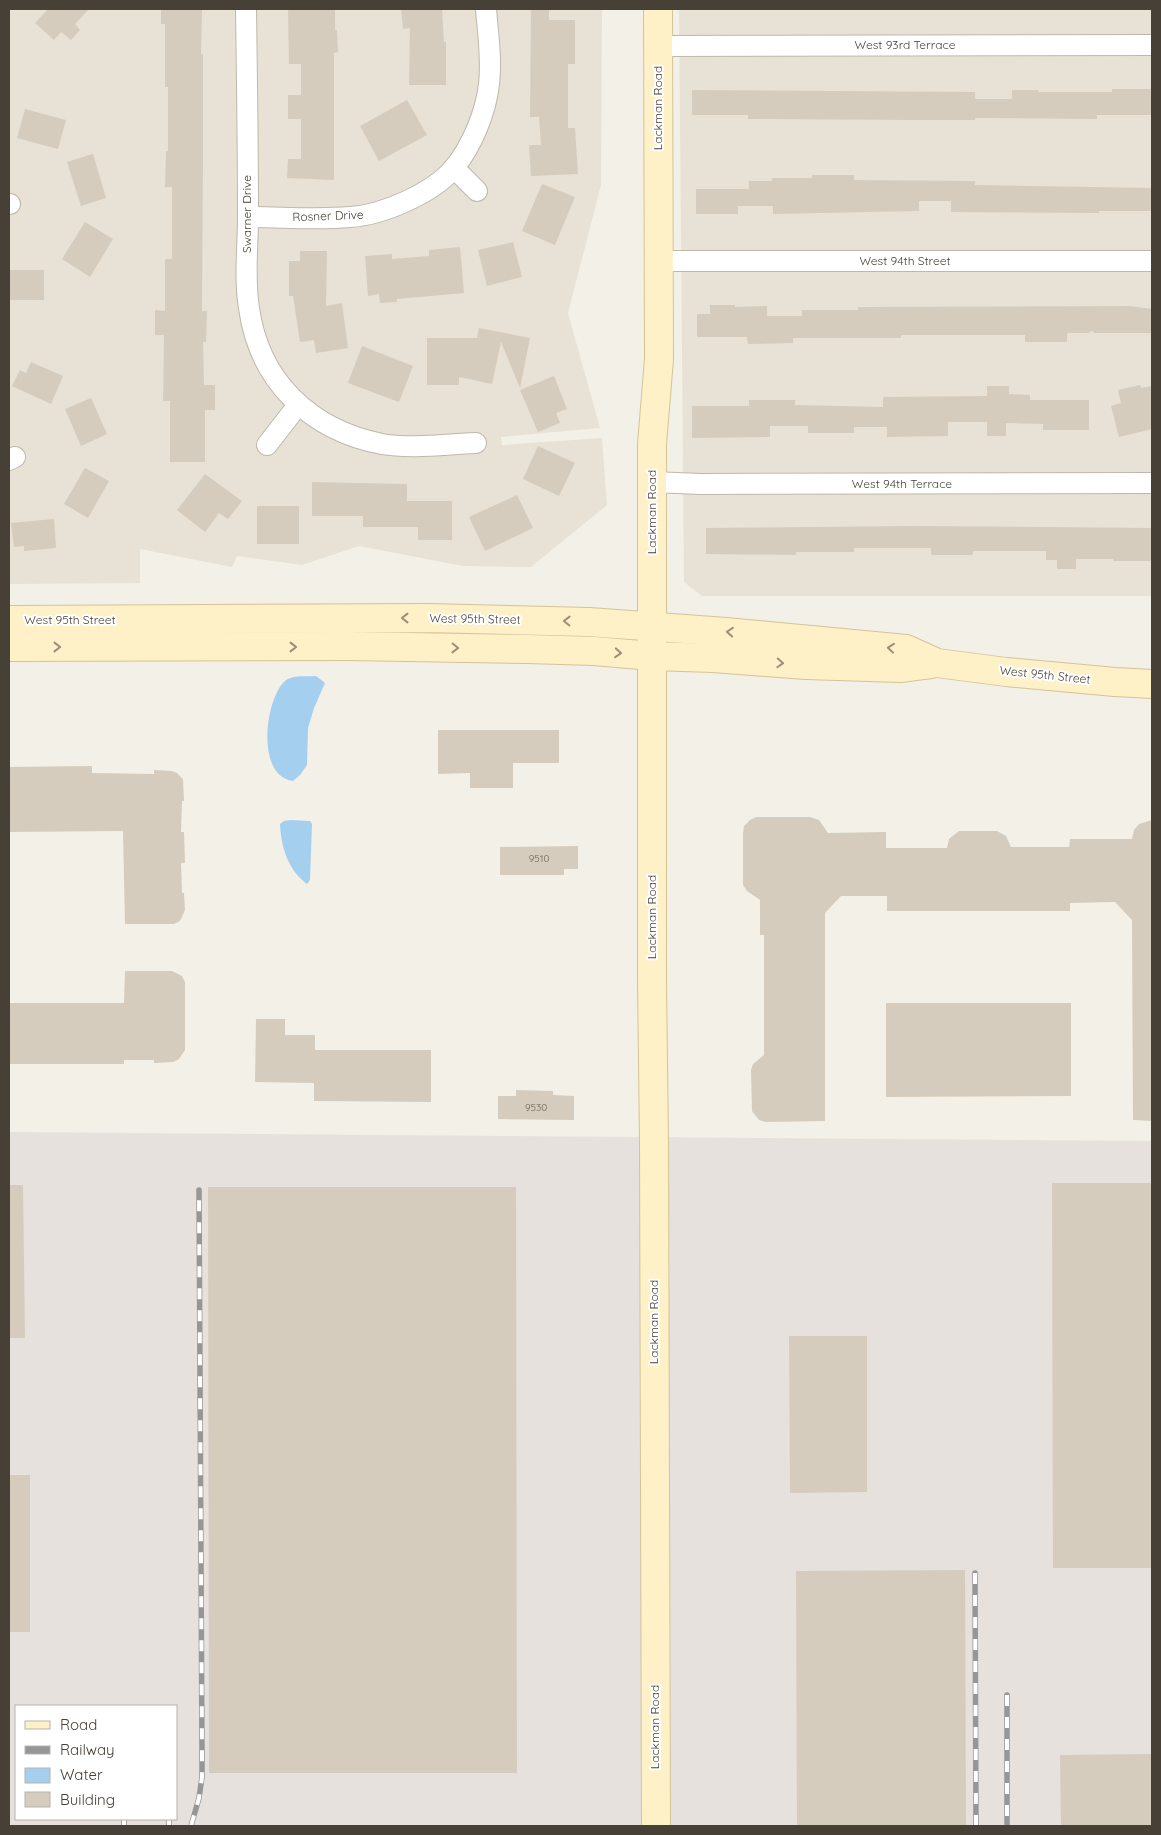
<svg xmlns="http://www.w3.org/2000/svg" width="1161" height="1835" font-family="Quicksand,sans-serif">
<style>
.residential{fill:#e7e2d5}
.industrial{fill:#e6e1dc;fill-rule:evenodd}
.water{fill:#a4cfef}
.building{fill:#d5ccbd}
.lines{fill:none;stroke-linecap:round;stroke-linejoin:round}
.street-casing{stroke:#bfb8aa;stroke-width:22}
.secondary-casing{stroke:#d3c498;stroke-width:30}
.street{stroke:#fff;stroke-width:20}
.secondary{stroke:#fef1c7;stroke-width:28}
.rail-casing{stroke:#969696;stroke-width:5.5}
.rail{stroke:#fff;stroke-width:4;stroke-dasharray:11;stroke-linecap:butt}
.oneway{stroke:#999077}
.labels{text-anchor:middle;stroke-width:4;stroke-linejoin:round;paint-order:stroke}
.number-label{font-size:10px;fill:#6a6358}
.street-label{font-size:12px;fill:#464036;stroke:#fff}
</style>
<rect width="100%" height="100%" fill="#f3f0e7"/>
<g class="residential">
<path d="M9 9H602L601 185 568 313 600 428 501 437 502 445 602 438 607 505 531 567 463 566 359 546 302 565 237 556 232 567 140 549V583L9 584Z"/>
<path d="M679 9H1152V596H702L684 582Z"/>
</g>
<path class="industrial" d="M9 1132 1152 1141V1826H9ZM16 1706H176V1819H16Z"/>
<g class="water">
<path d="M316 676 325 683 314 708 308 728 307 765 300 775 293 781C256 776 265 703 283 683 290 674 306 677 316 676Z"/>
<path d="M291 820 310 821 312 824 310 880 307 884C288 870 281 847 280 824L284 821Z"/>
</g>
<g class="building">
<path d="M48 9H89L75 24 80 30 71 40 61 32 54 40 35 23Z"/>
<path d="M161 9H202L201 54H203V161L202 311H207L206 342H203L204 385H215V410H205V462H170V401H163L164 335H155V310L165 311V259H172V187H165L166 151H168V87H165V24H161Z"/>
<path d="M288 9H335V30H337L338 52 334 53V180L287 178 288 159H301V119H288V95H301V64H289Z"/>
<path d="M401 9H442L444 42H446V85H409L410 28 403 29Z"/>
<path d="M531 9H549V20H575V64H568V128H575L578 174 531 176 529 145H541L539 117H530Z"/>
<path d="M1112 89H1152V115H1097V119L975 118V120H914L748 119V115H692V90L975 92V99H1012V90H1038V92H1112Z"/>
<path d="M407 100 427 135 379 161 360 126Z"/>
<path d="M25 109 66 120 58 149 17 138Z"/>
<path d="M93 154 106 198 81 206 67 162Z"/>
<path d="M812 175H854V180L975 181V185L1152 188V211H1099V213L951 212V201H919V211L773 214V206H738V214H696V189H749V181H772V178H812Z"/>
<path d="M542 184 575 197 555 245 522 231Z"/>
<path d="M85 222 113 239 90 277 62 259Z"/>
<path d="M513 242 522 277 487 286 478 250Z"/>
<path d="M460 247 464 293 397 299V302L380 303 379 294 368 296 365 256 392 254V259L429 256V250Z"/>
<path d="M300 251H327L326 306 342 303 348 348 316 353 314 340 300 342 293 296H289V261H300Z"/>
<rect x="9" y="270" width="35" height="30"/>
<path d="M710 305H735V307L767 306V316H802V310H858V307L1129 306 1152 309V333H1094L1093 331 1089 332V333H1067V342H1025V335H901V338H793V343L748 344 747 337H697V314H710Z"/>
<path d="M479 328 530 338 520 388 501 342 492 384 459 377V385H427V338H477Z"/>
<path d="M362 346 413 366 399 402 348 383Z"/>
<path d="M31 362 63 376 51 404 12 386 20 370 26 373Z"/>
<path d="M554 376 567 409 556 413 560 423 538 432 520 390Z"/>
<path d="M1140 385 1141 388 1152 386V429L1119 437 1111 406 1121 403 1118 390Z"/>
<path d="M987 386H1009V394L1030 395V400H1089V430H1043V424L1006 423V436H987V422H948V436L887 437V427H854V433H808V426H770V437L692 438V406H749V400H795V405L883 407V397L987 396Z"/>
<path d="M91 398 107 434 81 446 65 409Z"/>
<path d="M538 446 575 463 559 496 523 479Z"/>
<path d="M85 468 109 481 88 518 64 504Z"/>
<path d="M205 474 242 501 228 519 219 513 205 532 177 510Z"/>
<path d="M312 482 407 484V501H452V540H418V527H363V516H312Z"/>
<path d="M517 495 533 528 485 551 469 517Z"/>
<rect x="257" y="506" width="42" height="38"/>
<path d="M54 519 56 548 24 551V546L14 547 11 523Z"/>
<path d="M914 526 1152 528V561H1113V559H1076V569H1057V560H1046V551H973V555H931V548H854V552H796V555L706 554V528Z"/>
<path d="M438 730H559V763H513V788H470V773L438 774Z"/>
<path d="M92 766V773L154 774V770L172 771 177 773 183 779 184 801H182L181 832H184L185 863H181L182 893H184L185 910 180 921 174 924H125L123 831 9 832V767Z"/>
<path d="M756 817H810L819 820 828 833 886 832V848H947L949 839 959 831H997L1006 836 1011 847H1069L1070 839H1132L1134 830 1139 824 1152 820V1121L1133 1120 1132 920 1115 902 1070 903V911H887V896H841L825 913V1121L766 1122 759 1120 752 1111 751 1070 753 1064 764 1055V935H760V900L747 891 743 885V833L744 826 750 820Z"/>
<path d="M578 846V869H564V875H500V847Z"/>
<path d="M125 971H172L182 976 185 982V1050L179 1059 173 1062 154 1063V1060H124V1064H9V1003H124Z"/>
<path d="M886 1003H1071V1096L886 1097Z"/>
<path d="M256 1019H285V1035H315V1050H431V1102L314 1101V1083L255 1082Z"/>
<path d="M516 1090 553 1091V1095L574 1096V1120L498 1119V1096H516Z"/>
<path d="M1052 1183H1152V1568H1053Z"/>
<path d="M9 1185H23L25 1338H9Z"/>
<path d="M208 1187H516L517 1773H209Z"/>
<path d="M789 1336H867V1492L790 1493Z"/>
<rect x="9" y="1475" width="21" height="157"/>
<path d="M965 1570 966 1826H797L796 1571Z"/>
<path d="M1152 1754V1826H1061L1060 1755Z"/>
</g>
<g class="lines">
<defs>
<g id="street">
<path d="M246 9C247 78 248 148 248 217 248 247 244 278 249 308 259 381 310 430 382 444 412 449 446 444 476 443"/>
<path d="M658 46 1152 45"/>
<path d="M454 168 477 191"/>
<path d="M9 204H10"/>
<path d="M248 217C282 217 316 220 350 217 383 215 433 193 454 168 472 146 486 112 489 84 492 60 488 34 486 9"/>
<path d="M659 261H1152"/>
<path d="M267 445 298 405"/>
<path d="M9 460 15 457"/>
<path d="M652 482 700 484 1152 483"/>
</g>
<g id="secondary">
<path d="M9 620 427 618 589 622 726 632 906 649 937 663 1006 672 1115 682 1152 684"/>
<path d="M9 647 348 646 527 649 594 651 652 656 713 658 806 665 900 668 931 664"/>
<path d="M656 1826 654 1141 652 982V444L659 359 658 9"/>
</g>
</defs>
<use href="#street" class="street-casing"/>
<use href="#secondary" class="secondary-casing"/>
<use href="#street" class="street"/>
<use href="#secondary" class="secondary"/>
<defs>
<g id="rail">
<path d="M975 1573 976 1826"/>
<path d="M1007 1695V1826"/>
<path d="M124 1819V1826"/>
<path d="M169 1819V1826"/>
<path d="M191 1826 199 1798 202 1777V1749L199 1190"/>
</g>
</defs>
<use href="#rail" class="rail-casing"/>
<use href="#rail" class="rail"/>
</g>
<defs><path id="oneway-chevron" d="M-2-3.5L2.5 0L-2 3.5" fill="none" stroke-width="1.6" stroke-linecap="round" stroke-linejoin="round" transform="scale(1.25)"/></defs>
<g class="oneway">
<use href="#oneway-chevron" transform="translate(405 618) rotate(180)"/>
<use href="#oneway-chevron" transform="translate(567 621) rotate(-179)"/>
<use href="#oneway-chevron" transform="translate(730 632) rotate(-175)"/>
<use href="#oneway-chevron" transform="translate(57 647)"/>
<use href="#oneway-chevron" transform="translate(293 647)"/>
<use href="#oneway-chevron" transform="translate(455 648) rotate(1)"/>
<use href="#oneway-chevron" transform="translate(891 648) rotate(-174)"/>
<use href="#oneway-chevron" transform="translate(618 653) rotate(5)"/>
<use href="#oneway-chevron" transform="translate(780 663) rotate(3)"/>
</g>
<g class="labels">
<g class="number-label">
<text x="539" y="862">9510</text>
<text x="536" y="1111">9530</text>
</g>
<g class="street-label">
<text x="905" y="49">West 93rd Terrace</text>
<text transform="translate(658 108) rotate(-90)" y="4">Lackman Road</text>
<text transform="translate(247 214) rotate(-90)" y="4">Swarner Drive</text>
<text transform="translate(328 216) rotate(-2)" y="4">Rosner Drive</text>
<text x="905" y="265">West 94th Street</text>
<text x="902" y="488">West 94th Terrace</text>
<text transform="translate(652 512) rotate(-90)" y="4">Lackman Road</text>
<text transform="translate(475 619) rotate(1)" y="4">West 95th Street</text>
<text x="70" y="624">West 95th Street</text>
<text transform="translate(1045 675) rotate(6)" y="4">West 95th Street</text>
<text transform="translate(652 917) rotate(-90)" y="4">Lackman Road</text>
<text transform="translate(654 1322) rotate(-90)" y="4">Lackman Road</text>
<text transform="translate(655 1727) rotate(-90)" y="4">Lackman Road</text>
</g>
</g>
<rect width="1161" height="1835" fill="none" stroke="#464036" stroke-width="20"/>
<rect x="15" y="1705" width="162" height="115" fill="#ffffff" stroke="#b5b3af"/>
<rect x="25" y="1721" width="25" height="8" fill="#fef1c7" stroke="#b5b3af"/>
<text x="60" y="1730" font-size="15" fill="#464036">Road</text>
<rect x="25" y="1746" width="25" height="8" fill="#969696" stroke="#b5b3af"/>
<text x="60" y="1755" font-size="15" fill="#464036">Railway</text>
<rect x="25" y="1768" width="25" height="15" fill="#a4cfef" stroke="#b5b3af"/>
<text x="60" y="1780" font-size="15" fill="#464036">Water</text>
<rect x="25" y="1792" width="25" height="15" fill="#d5ccbd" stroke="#b5b3af"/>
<text x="60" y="1805" font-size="15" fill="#464036">Building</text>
</svg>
